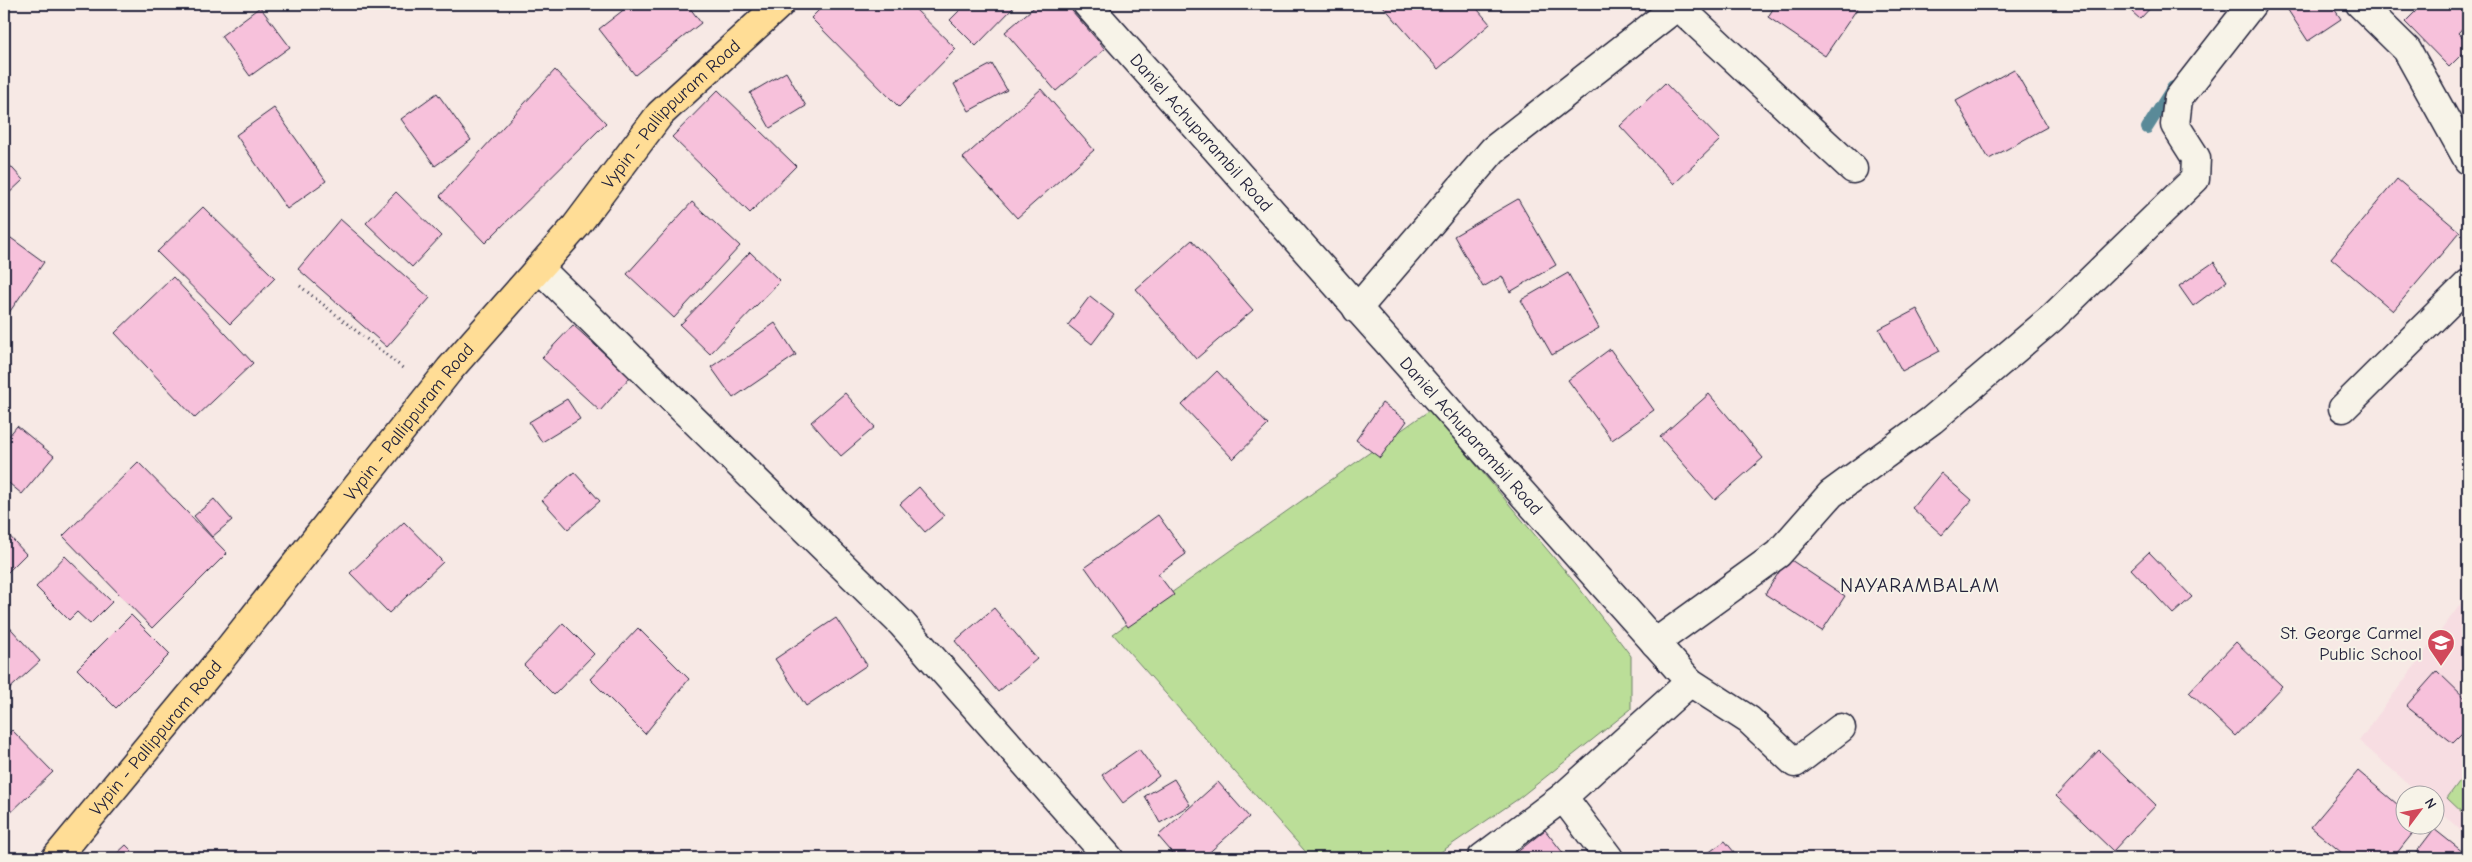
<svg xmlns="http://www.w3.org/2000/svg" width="2472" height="862" font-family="'Comic Neue',sans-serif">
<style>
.built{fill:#f7dde2}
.green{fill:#bbde98;stroke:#6e806a}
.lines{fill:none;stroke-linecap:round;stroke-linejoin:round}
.stream{stroke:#5a8a98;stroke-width:12}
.building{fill:#f7c1db;stroke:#22223b}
.street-casing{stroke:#22223b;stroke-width:31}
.secondary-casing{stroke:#22223b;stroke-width:31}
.primary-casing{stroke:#22223b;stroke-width:31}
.path{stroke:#22223b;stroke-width:3;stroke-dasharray:1 4;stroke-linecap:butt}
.street{stroke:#f7f3e8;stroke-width:28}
.secondary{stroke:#f7f3e8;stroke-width:28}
.primary{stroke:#ffdd96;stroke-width:28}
.labels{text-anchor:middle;stroke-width:4;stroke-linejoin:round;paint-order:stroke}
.street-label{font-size:18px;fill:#22223b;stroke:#f7f3e8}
.poi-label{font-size:18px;fill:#22223b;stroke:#f7f3e8;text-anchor:end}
.quarter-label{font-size:20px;letter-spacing:1px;fill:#22223b;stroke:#f7f3e8}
</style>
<rect width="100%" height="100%" fill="#f7e9e5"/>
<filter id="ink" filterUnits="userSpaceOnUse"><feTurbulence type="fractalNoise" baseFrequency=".02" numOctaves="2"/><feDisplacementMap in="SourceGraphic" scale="10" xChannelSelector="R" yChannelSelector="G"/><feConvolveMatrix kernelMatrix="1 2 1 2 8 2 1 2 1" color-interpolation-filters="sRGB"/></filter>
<g filter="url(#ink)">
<path class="built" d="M2468 594V837L2435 807 2434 794H2420L2359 741Z"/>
<g class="green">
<path d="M1430 410 1576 584 1631 656V709L1518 799 1432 858H1311L1113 634Z"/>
<path d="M2468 770V818L2447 798Z"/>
</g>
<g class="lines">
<path class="stream" d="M2147 128 2173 87"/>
</g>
<g class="building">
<path d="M631 4H687L701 23 635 75 599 29Z"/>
<path d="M825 4H910L956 49 899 107 811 18Z"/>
<path d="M966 4H1017L976 46 950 20Z"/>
<path d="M1038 4H1066L1105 49 1056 91 1005 32Z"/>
<path d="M1385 4H1473L1490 24 1438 69 1383 6Z"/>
<path d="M1776 4H1855L1859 6 1825 56 1768 17Z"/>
<path d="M2123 4H2154L2140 19Z"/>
<path d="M2284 4H2331L2341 19 2308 41Z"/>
<path d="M2423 4H2468V22L2458 33 2468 43V48L2449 67 2405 22Z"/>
<path d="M260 7 290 47 250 76 221 36Z"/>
<path d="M992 64 1007 90 969 111 954 84Z"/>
<path d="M2014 69 2047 127 1989 159 1956 101Z"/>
<path d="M555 70 606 123 485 243 440 196Z"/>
<path d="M786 72 806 106 770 128 750 93Z"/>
<path d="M1665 83 1720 140 1674 184 1620 126Z"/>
<path d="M1041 89 1094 150 1017 218 963 158Z"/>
<path d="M718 90 796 166 750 213 672 137Z"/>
<path d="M437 93 471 140 435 166 401 119Z"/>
<path d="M274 108 326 181 287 209 236 135Z"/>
<path d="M4 159 23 180 4 198Z"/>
<path d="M2397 179 2460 232 2393 311 2331 258Z"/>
<path d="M396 192 441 236 412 267 366 223Z"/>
<path d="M1518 199 1556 265 1510 292 1502 276 1483 287 1454 236Z"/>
<path d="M692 202 740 246 674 318 627 274Z"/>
<path d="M203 207 275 278 230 324 157 252Z"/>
<path d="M340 219 430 298 387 347 298 269Z"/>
<path d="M4 233 44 262 4 320Z"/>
<path d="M1192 240 1253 310 1196 359 1136 289Z"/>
<path d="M750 252 780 281 710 354 680 325Z"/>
<path d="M2214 262 2227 281 2193 306 2179 286Z"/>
<path d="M1568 273 1599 328 1552 355 1521 300Z"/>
<path d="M173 277 253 363 195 418 115 333Z"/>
<path d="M1090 296 1114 315 1092 344 1068 325Z"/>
<path d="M1917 309 1940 351 1902 371 1879 329Z"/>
<path d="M775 323 796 355 733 398 711 367Z"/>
<path d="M573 325 630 377 600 411 542 358Z"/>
<path d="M1610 349 1654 410 1612 440 1568 380Z"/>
<path d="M1217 371 1268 425 1233 459 1182 405Z"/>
<path d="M845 393 875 427 841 456 811 422Z"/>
<path d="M1709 394 1763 458 1715 500 1660 437Z"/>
<path d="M567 399 580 419 542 442 529 422Z"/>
<path d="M1382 403 1407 421 1380 458 1356 440Z"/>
<path d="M17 426 54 456 22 494 4 479V442Z"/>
<path d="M138 462 227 553 152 628 63 536Z"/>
<path d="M574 472 600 501 568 529 542 500Z"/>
<path d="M1941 473 1972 500 1942 535 1912 508Z"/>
<path d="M919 487 944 516 925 532 900 504Z"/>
<path d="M214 499 232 520 212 537 194 516Z"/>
<path d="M1158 515 1186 554 1158 574 1174 595 1128 627 1085 567Z"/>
<path d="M404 522 443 562 389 613 350 573Z"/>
<path d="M4 530 26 554 4 576Z"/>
<path d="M2149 552 2192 597 2173 614 2131 569Z"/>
<path d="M65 556 112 602 90 624 77 612 69 620 36 587Z"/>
<path d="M1788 558 1845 596 1822 631 1765 594Z"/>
<path d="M994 608 1037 659 998 692 955 641Z"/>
<path d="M131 615 170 654 116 708 77 669Z"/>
<path d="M836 618 867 665 806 706 775 659Z"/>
<path d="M4 621 40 661 4 694Z"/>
<path d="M563 623 594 654 554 695 524 665Z"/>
<path d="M638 628 689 679 645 734 590 679Z"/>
<path d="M2236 642 2282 686 2235 736 2189 692Z"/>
<path d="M2437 671 2468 701V728L2453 743 2406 706Z"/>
<path d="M12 730 53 772 4 819V738Z"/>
<path d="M1139 749 1159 776 1123 803 1102 775Z"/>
<path d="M2099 750 2156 805 2113 851 2056 796Z"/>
<path d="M2358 771 2404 810V824H2420L2393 858H2348L2311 827Z"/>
<path d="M1174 779 1190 805 1160 823 1145 796Z"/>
<path d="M1218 782 1249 817 1203 858H1177L1158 836Z"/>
<path d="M2434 829 2468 856V858H2412Z"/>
<path d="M1545 830 1567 858H1510Z"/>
<path d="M1725 841 1739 858H1701Z"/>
<path d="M126 845 139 858H112Z"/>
</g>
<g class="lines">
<defs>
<g id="street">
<path d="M2360 4 2407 50 2468 160"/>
<path d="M1678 6 1853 169"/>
<path d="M539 268 902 624 1109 858"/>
<path d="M1357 309 1493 150 1680 4"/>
<path d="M2343 408 2468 284"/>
<path d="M1655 643 1778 554 1831 494 1932 420 2053 317 2195 179 2196 158 2175 125 2178 99 2252 4"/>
<path d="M1690 682 1749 720 1795 763 1841 728"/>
<path d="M1482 858 1563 797"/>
</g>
<g id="secondary">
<path id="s1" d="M1087 4 1690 682 1563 797 1609 858"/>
</g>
<g id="primary">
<path id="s2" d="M56 858 220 660 450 369 576 226 660 114 780 4"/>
</g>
</defs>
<use href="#street" class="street-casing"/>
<use href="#secondary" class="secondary-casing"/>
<use href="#primary" class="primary-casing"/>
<path class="path" d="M300 286 404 369"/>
<use href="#street" class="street"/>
<use href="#secondary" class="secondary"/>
<use href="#primary" class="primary"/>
</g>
</g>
<defs>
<symbol id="school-pin" viewBox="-11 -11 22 30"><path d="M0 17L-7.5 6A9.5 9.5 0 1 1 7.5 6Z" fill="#d1495b" stroke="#f7f3e8"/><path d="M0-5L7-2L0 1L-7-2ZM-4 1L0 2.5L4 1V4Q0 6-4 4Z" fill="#fff"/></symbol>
</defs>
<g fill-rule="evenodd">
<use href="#school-pin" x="2425" y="627" width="32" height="43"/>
</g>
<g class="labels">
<g class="street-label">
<text dy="6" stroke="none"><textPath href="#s2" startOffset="966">Vypin - Pallippuram Road</textPath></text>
<text dy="6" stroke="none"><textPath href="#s1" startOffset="172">Daniel Achuparambil Road</textPath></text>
<text dy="6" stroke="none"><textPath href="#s2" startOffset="561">Vypin - Pallippuram Road</textPath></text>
<text dy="6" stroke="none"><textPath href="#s1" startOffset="578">Daniel Achuparambil Road</textPath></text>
<text dy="6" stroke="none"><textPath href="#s2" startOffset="156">Vypin - Pallippuram Road</textPath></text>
</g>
<g class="poi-label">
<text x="2422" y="639">St. George Carmel<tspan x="2422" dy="21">Public School</tspan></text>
</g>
<g class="quarter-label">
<text x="1920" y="592">NAYARAMBALAM</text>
</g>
</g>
<rect width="2472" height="862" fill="none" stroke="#f7f3e8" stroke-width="20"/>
<rect x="10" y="10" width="2452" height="842" fill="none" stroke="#22223b" stroke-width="2" filter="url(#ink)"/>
<g transform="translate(2420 810) rotate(58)"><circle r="24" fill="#f7f3e8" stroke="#a29fa3"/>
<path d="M0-4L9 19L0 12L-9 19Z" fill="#d1495b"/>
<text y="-8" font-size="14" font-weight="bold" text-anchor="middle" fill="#22223b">N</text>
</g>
</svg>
